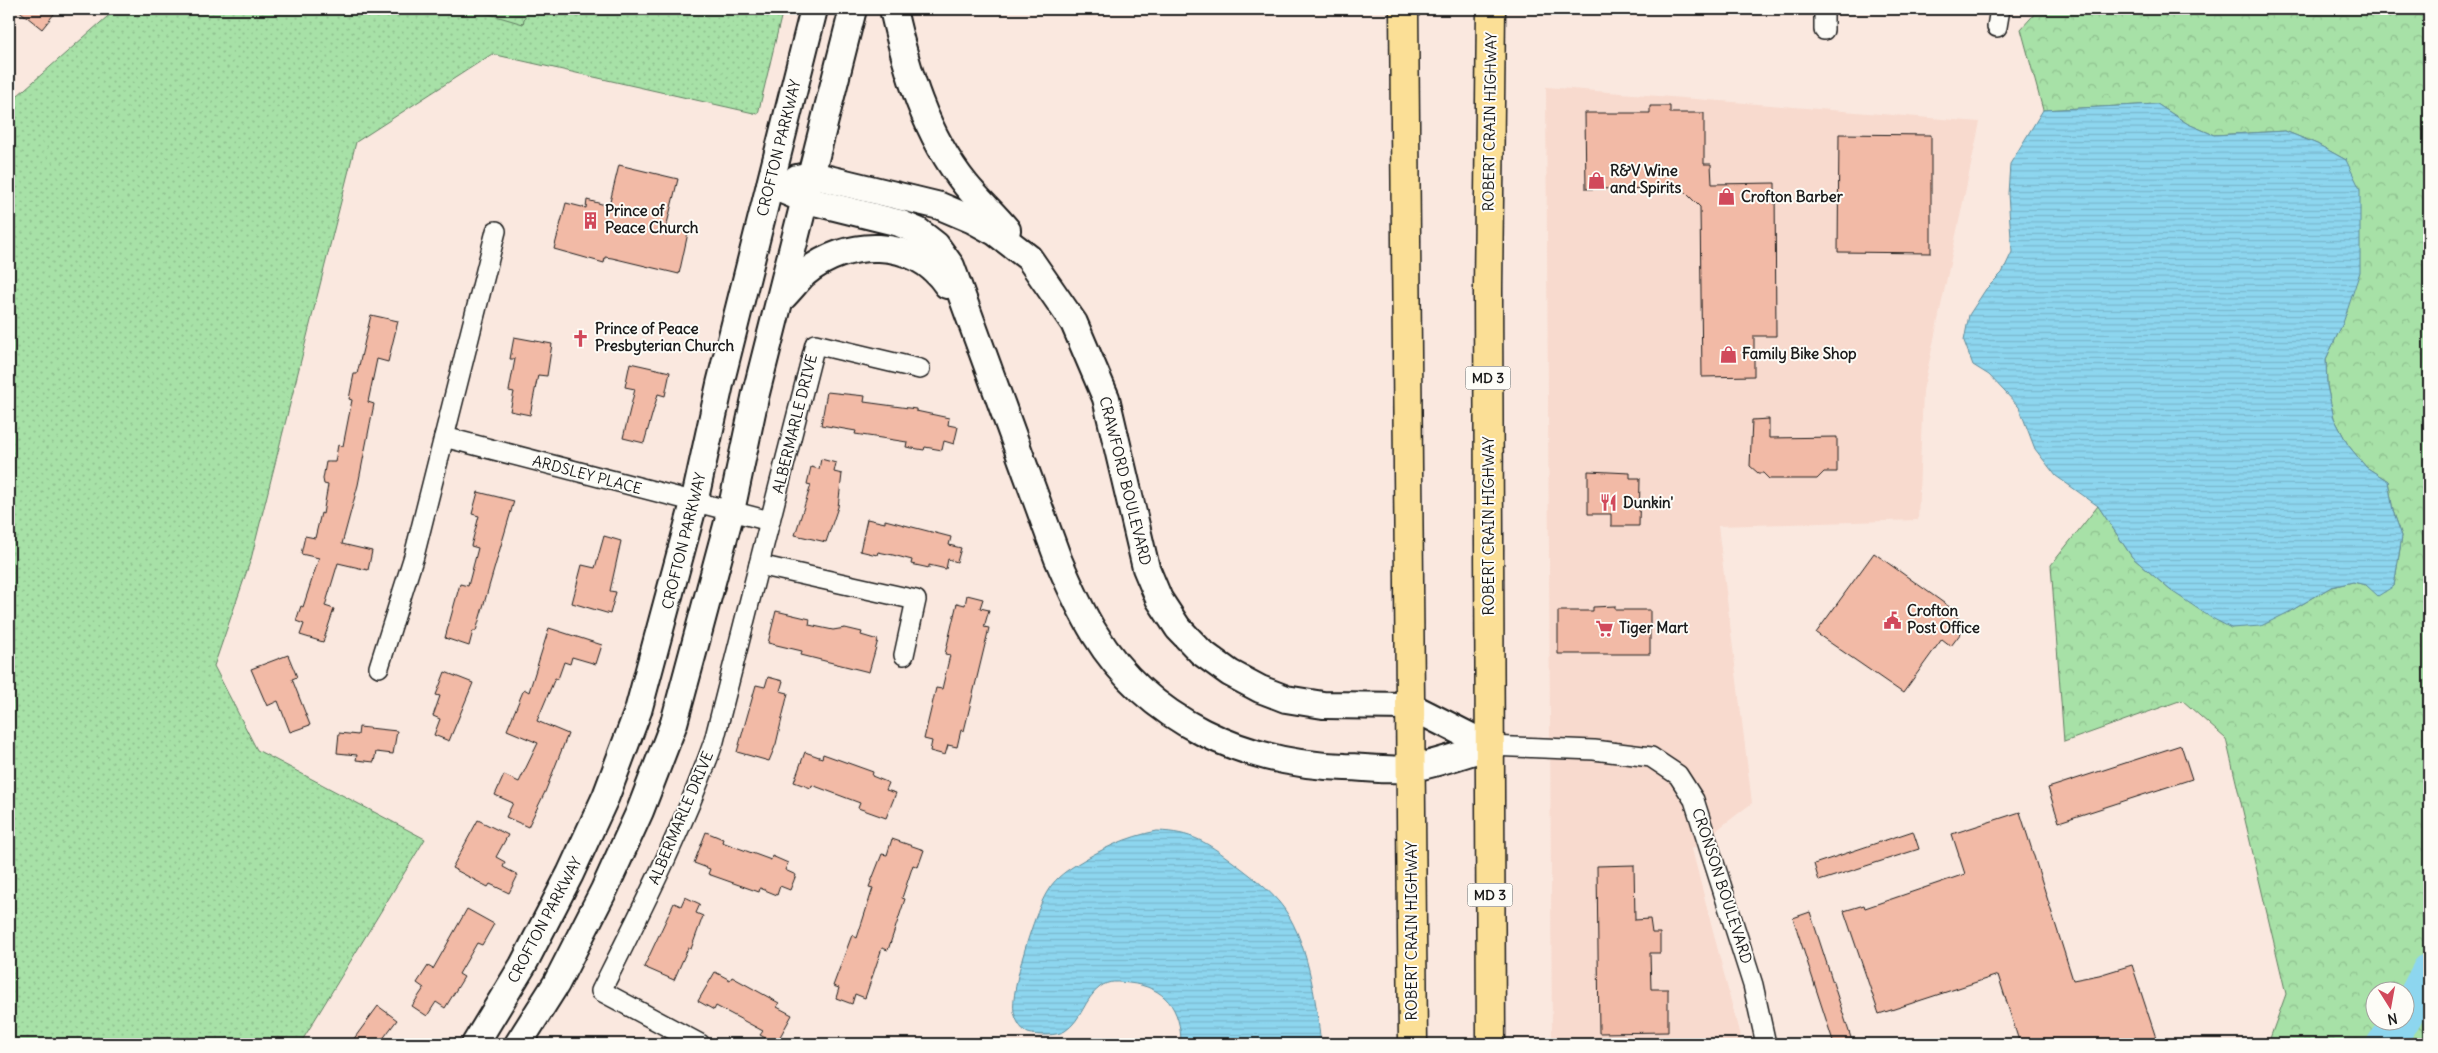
<svg xmlns="http://www.w3.org/2000/svg" width="2438" height="1053" font-family="Delius,sans-serif">
<style>
.built{fill:#f8dace}
.grass{fill:url(#grass-dots);stroke:#627e62}
.forest{fill:url(#forest-crowns);stroke:#627e62;fill-rule:evenodd}
.water{fill:url(#water-rules);stroke:#608c9b}
.lines{fill:none;stroke-linecap:round;stroke-linejoin:round}
.river{stroke:#8dd6ef;stroke-width:35}
.building{fill:#f2baa6;stroke:#1c1c1c}
.street-casing{stroke:#1c1c1c;stroke-width:22}
.secondary-casing{stroke:#1c1c1c;stroke-width:30}
.highway-casing{stroke:#1c1c1c;stroke-width:31}
.street{stroke:#fdfcf7;stroke-width:19}
.secondary{stroke:#fdfcf7;stroke-width:26}
.highway{stroke:#fbdf96;stroke-width:28}
.labels{text-anchor:middle;stroke-width:4;stroke-linejoin:round;paint-order:stroke}
.shield{fill:#fdfcf7;stroke:#605f5e;stroke-width:1}
.shield-label{font-size:14px;font-weight:bold;fill:#1c1c1c}
.street-label{font-size:15px;fill:#1c1c1c;stroke:#fdfcf7}
.poi-label{font-size:15px;font-weight:bold;fill:#1c1c1c;stroke:#fdfcf7;text-anchor:start}
</style>
<defs>
<pattern id="grass-dots" width="8" height="8" patternUnits="userSpaceOnUse" patternTransform="scale(1.25)"><rect width="8" height="8" fill="#a7e1a7"/><path d="M2 2h.1M6 6h.1" fill="none" stroke="#8fc08f" stroke-width="1.8" stroke-linecap="round"/></pattern>
<pattern id="forest-crowns" width="20" height="18" patternUnits="userSpaceOnUse" patternTransform="scale(1.25)"><rect width="20" height="18" fill="#a7e1a7"/><path d="M2 6a3 3 0 1 1 6 0M12 15a3 3 0 1 1 6 0" fill="none" stroke="#8fc08f"/></pattern>
<pattern id="water-rules" width="6" height="5" patternUnits="userSpaceOnUse" patternTransform="scale(1.25)"><rect width="6" height="5" fill="#8dd6ef"/><path d="M0 2.5h6" fill="none" stroke="#79b7cc"/></pattern>
</defs>
<rect width="100%" height="100%" fill="#fae8df"/>
<filter id="ink" filterUnits="userSpaceOnUse"><feTurbulence type="fractalNoise" baseFrequency=".02" numOctaves="2"/><feDisplacementMap in="SourceGraphic" scale="10" xChannelSelector="R" yChannelSelector="G"/><feConvolveMatrix kernelMatrix="1 2 1 2 8 2 1 2 1" color-interpolation-filters="sRGB"/></filter>
<g filter="url(#ink)">
<path class="built" d="M1546 87 1980 122 1923 391 1918 520 1718 526 1752 803 1692 849 1742 1044H1552Z"/>
<path class="grass" d="M116 9H783L758 114 492 54 356 142 251 559 214 666 257 750 425 839 300 1044H9V103Z"/>
<g class="forest">
<path d="M472 9H527L523 24Z"/>
<path d="M2039 9H2429V1044H2268L2286 994 2226 739 2182 700 2064 742 2051 565 2098 506 2132 557 2170 590 2231 628 2289 612 2331 587 2353 582 2366 585 2394 586 2402 536 2393 511 2388 481 2366 467 2348 445 2334 418 2327 386 2326 359 2343 323 2346 160 2317 144 2285 131 2214 135 2188 124 2157 104 2043 110 2021 29ZM2376 990H2406V1020H2376Z"/>
</g>
<g class="water">
<path d="M2157 104 2188 124 2214 135 2285 131 2317 144 2346 160 2360 189V272L2343 323 2326 359 2327 386 2334 418 2348 445 2366 467 2388 481 2393 511 2402 536 2394 586 2378 596 2366 585 2353 582 2331 587 2289 612 2261 626 2231 628 2210 617 2170 590 2132 557 2098 506 2056 476 2035 449 2019 407 1989 375 1973 365 1964 341 1969 315 1986 289 2002 273 2012 252 2008 194 2010 164 2043 110Z"/>
<path d="M1157 831C1192 832 1206 842 1233 862 1249 874 1266 887 1279 902 1308 936 1316 1002 1321 1044H1181C1181 1008 1165 987 1129 983 1118 982 1109 980 1100 987 1084 999 1082 1020 1065 1031 1057 1036 1037 1036 1028 1033 1020 1029 1016 1020 1014 1012 1010 990 1035 911 1047 892 1054 880 1063 873 1074 866 1101 849 1126 837 1157 831Z"/>
</g>
<g class="lines">
<g class="river">
<path d="M2406 1015 2429 971"/>
<path d="M2384 1044 2403 1020"/>
</g>
</g>
<g class="building">
<path d="M17 9H58L42 29Z"/>
<path d="M1650 106H1670V113H1704V164H1711L1712 184 1775 183 1776 336H1754V376L1702 377 1700 207 1681 188 1586 189 1585 113H1650Z"/>
<path d="M1839 134 1931 135V253L1838 252Z"/>
<path d="M619 165 678 179 666 228 688 233 679 274 612 258 605 257 604 263 554 249 566 203 586 208 587 200 609 206Z"/>
<path d="M371 315 398 321 388 362 377 359 368 402 374 404 358 485 342 544 372 551 368 570 338 563 325 606 334 609 323 642 300 635 304 624 296 621 301 606 303 607 319 558 301 554 305 536 315 538 321 513 323 514 328 485 324 484 323 479 326 462H335L338 445 343 446 352 400 349 399 354 374H357Z"/>
<path d="M514 337 552 344 547 376 538 375 530 415 510 411 514 392 509 391 515 359H510Z"/>
<path d="M630 363 670 372 665 396 658 394 644 443 623 438 635 389 625 387Z"/>
<path d="M827 392 865 396 864 402 916 409V411L949 418 948 425 958 427 954 444 944 441 942 450 925 447 924 450 906 447 907 442 855 434 856 431 821 425Z"/>
<path d="M1769 419V438L1837 437V472H1824L1817 479H1769L1763 473H1758L1750 466 1752 420Z"/>
<path d="M821 459 836 463 834 472 842 474 838 507 826 542 795 535 811 485 807 484 811 467 819 469Z"/>
<path d="M1588 471 1630 473V478H1640L1639 526H1611V514H1588Z"/>
<path d="M478 492 514 501 476 631H473L469 646 445 638 460 584 468 586 478 548 471 546 479 516 472 514Z"/>
<path d="M867 519 885 523V520L951 537 949 545 961 548 957 562 948 559 946 569 929 565V568L911 564 912 560 893 555 878 552 877 555 860 551Z"/>
<path d="M604 536 621 541 610 591 616 592 610 614 572 603 582 565 595 568Z"/>
<path d="M1874 553 1955 611 1953 614 1967 625 1951 646 1942 639 1903 693 1816 633Z"/>
<path d="M967 595 983 599 980 608 989 610 984 627 989 628 964 731 961 730 957 747 948 745 945 755 930 751 932 741 924 739 936 688 942 689 950 655 945 654 957 603 965 605Z"/>
<path d="M1615 606V610H1650V654H1558V611H1593V607Z"/>
<path d="M776 611 810 619 809 625 833 630 845 628 862 632 861 635 878 640 869 672 801 655 802 651 768 643Z"/>
<path d="M549 628 602 645 596 664 572 657 570 664 564 662 558 679 555 678 537 721 568 734 545 792 528 827 506 817 513 803 495 795 504 775 519 782 538 743 507 730 524 689 529 692Z"/>
<path d="M288 655 297 677 292 679 310 725 290 732 278 701 267 706 251 669Z"/>
<path d="M445 672 473 683 449 741 434 735 440 719 433 716 440 696 436 695Z"/>
<path d="M768 677 783 681 780 691 788 693 776 744 769 761 737 752 756 685 765 687Z"/>
<path d="M359 727 397 731 393 754 376 752 374 762 356 760 357 755 337 753 339 733 358 735Z"/>
<path d="M2181 745 2192 779 2059 822 2048 788Z"/>
<path d="M805 752 822 758 823 754 873 772 872 776 889 783 886 790 896 793 886 818 858 808 860 803 812 785 811 788 794 782Z"/>
<path d="M2020 812 2073 980 2099 975 2132 965 2158 1044H2020L1998 975 1879 1014 1844 911 1864 905 1865 908 1965 874 1952 834Z"/>
<path d="M478 820 508 835 496 857 505 862 503 867 518 875 509 893 490 884 488 887 452 868Z"/>
<path d="M1913 831 1919 849 1819 881 1814 864Z"/>
<path d="M706 832 723 839 722 842 771 860 772 856 788 863 785 870 796 875 790 890 780 886 777 895 760 888 759 892 708 874 710 869 694 863Z"/>
<path d="M892 839 924 850 918 867 913 865 902 898 905 899 888 950 882 948 865 998 855 994 852 1004 836 998 839 988 833 986 852 935 857 938 873 888 869 887 882 854 887 855Z"/>
<path d="M1634 865 1635 920 1650 919 1652 933H1660V953H1650L1651 989H1668V1032L1599 1033 1597 866Z"/>
<path d="M685 897 700 904 696 913 703 916 691 949 688 948 674 980 644 967 674 903 681 906Z"/>
<path d="M467 909 494 924 482 945 477 943 459 974 464 977 445 1008 436 1002 427 1016 412 1006 424 988 417 983 428 966 433 969Z"/>
<path d="M1810 912 1853 1044H1834L1793 918Z"/>
<path d="M715 972 730 980 732 977 779 1003 777 1007 792 1015 776 1044 760 1035 763 1031 716 1006 714 1010 698 1001Z"/>
<path d="M378 1006 397 1020 379 1044H350Z"/>
</g>
<g class="lines">
<defs>
<g id="street">
<path d="M1997 27 2000 9"/>
<path d="M1824 30V9"/>
<path d="M444 437 770 521"/>
<path d="M759 565 916 600 904 655"/>
<path d="M379 667 414 556 496 231"/>
<path d="M1489 746 1594 750 1651 757 1678 775 1694 800 1753 985 1766 1044"/>
<path d="M700 1044 601 991C642 909 684 827 714 741L815 344 920 369"/>
</g>
<g id="secondary">
<path d="M893 9C907 71 925 134 966 185 979 201 994 214 1007 230"/>
<path d="M797 178 812 175 940 206 973 220 995 232 1029 258 1074 323 1106 398 1146 568 1159 599 1178 628 1201 652 1230 673 1260 689 1286 699 1323 705 1410 706 1489 746"/>
<path d="M770 185 806 200 899 223 918 231 936 245 951 266 1058 559C1069 585 1080 610 1095 634 1148 721 1245 764 1345 767 1365 767 1394 772 1413 768 1438 763 1464 754 1489 746"/>
<path d="M783 297C790 290 797 281 804 274 846 238 915 237 947 285"/>
<path d="M475 1044 523 965 570 874 606 796 638 711 694 503 720 384 814 9"/>
<path d="M518 1044 556 984 604 890 640 811 674 723 731 511 756 393 853 9"/>
</g>
<g id="highway">
<path d="M1404 9 1413 1044"/>
<path d="M1491 9 1488 290 1491 1044"/>
</g>
</defs>
<use href="#street" class="street-casing"/>
<use href="#secondary" class="secondary-casing"/>
<use href="#highway" class="highway-casing"/>
<use href="#street" class="street"/>
<use href="#secondary" class="secondary"/>
<use href="#highway" class="highway"/>
</g>
</g>
<defs>
<symbol id="shop-bare" viewBox="-9 -9 18 18"><path d="M-5-2.5h2.3a2.7 3.5 0 0 1 5.4 0H5L5.5 6h-11ZM-1.5-2.5h3a1.5 2.3 0 0 0-3 0Z" fill="#d1495b" stroke="#fdfcf7" stroke-width="2.5" paint-order="stroke"/></symbol>
<symbol id="building-bare" viewBox="-9 -9 18 18"><path d="M-4-6H4V6H1V3H-1V6H-4ZM-2.5-4.3h1.7v1.8h-1.7ZM.8-4.3h1.7v1.8H.8ZM-2.5-1h1.7V.8h-1.7ZM.8-1h1.7V.8H.8Z" fill="#d1495b" stroke="#fdfcf7" stroke-width="2.5" paint-order="stroke"/></symbol>
<symbol id="church-bare" viewBox="-9 -9 18 18"><path d="M-1.2-6h2.4v3.5h3.3v2.4h-3.3V6h-2.4V-.1h-3.3v-2.4h3.3Z" fill="#d1495b" stroke="#fdfcf7" stroke-width="2.5" paint-order="stroke"/></symbol>
<symbol id="restaurant-bare" viewBox="-9 -9 18 18"><path d="M-5-6h1v4h1v-4h1v4h1v-4h1v5L-1.5 .5V6h-2V.5L-5-1ZM5-6V6H3V1.5H1.5Q1.5-4 5-6Z" fill="#d1495b" stroke="#fdfcf7" stroke-width="2.5" paint-order="stroke"/></symbol>
<symbol id="civic-bare" viewBox="-9 -9 18 18"><path d="M-.6-6.5H3V-4.5H.6V-3L4-1V1h2V6H-6V1h2V-1L-.6-3ZM-1.2 2.5V6h2.4V2.5Z" fill="#d1495b" stroke="#fdfcf7" stroke-width="2.5" paint-order="stroke"/></symbol>
<symbol id="supermarket-bare" viewBox="-9 -9 18 18"><path d="M-6-5.5h2.5l.6 2H6L4.5 2H-2.5L-4.4-4H-6ZM-1.5 3.2a1.3 1.3 0 1 0 .1 0ZM3 3.2a1.3 1.3 0 1 0 .1 0Z" fill="#d1495b" stroke="#fdfcf7" stroke-width="2.5" paint-order="stroke"/></symbol>
</defs>
<g fill-rule="evenodd">
<use href="#shop-bare" x="1584" y="168" width="25" height="25"/>
<use href="#shop-bare" x="1714" y="184" width="25" height="25"/>
<use href="#building-bare" x="578" y="208" width="25" height="25"/>
<use href="#church-bare" x="568" y="326" width="25" height="25"/>
<use href="#shop-bare" x="1716" y="342" width="25" height="25"/>
<use href="#restaurant-bare" x="1596" y="490" width="25" height="25"/>
<use href="#civic-bare" x="1880" y="608" width="25" height="25"/>
<use href="#supermarket-bare" x="1592" y="616" width="25" height="25"/>
</g>
<g class="labels">
<g class="shield">
<rect x="1465.5" y="366.5" width="45" height="23" rx="4"/>
<rect x="1467.5" y="883.5" width="45" height="23" rx="4"/>
</g>
<g class="shield-label">
<text x="1488" y="383">MD 3</text>
<text x="1490" y="900">MD 3</text>
</g>
<g class="street-label">
<text transform="translate(1490 122) rotate(-89)" y="5">ROBERT CRAIN HIGHWAY</text>
<text transform="translate(779 148) rotate(-76)" y="5">CROFTON PARKWAY</text>
<text transform="translate(795 424) rotate(-76)" y="5">ALBERMARLE DRIVE</text>
<text transform="translate(587 475) rotate(15)" y="5">ARDSLEY PLACE</text>
<text transform="translate(1125 481) rotate(76)" y="5">CRAWFORD BOULEVARD</text>
<text transform="translate(1489 526) rotate(-90)" y="5">ROBERT CRAIN HIGHWAY</text>
<text transform="translate(684 541) rotate(-76)" y="5">CROFTON PARKWAY</text>
<text transform="translate(681 818) rotate(-67)" y="5">ALBERMARLE DRIVE</text>
<text transform="translate(1722 886) rotate(72)" y="5">CRONSON BOULEVARD</text>
<text transform="translate(545 920) rotate(-62)" y="5">CROFTON PARKWAY</text>
<text transform="translate(1412 931) rotate(-90)" y="5">ROBERT CRAIN HIGHWAY</text>
</g>
<g class="poi-label">
<text x="1610" y="176">R&amp;V Wine<tspan x="1610" dy="17">and Spirits</tspan></text>
<text x="1741" y="202">Crofton Barber</text>
<text x="605" y="216">Prince of<tspan x="605" dy="17">Peace Church</tspan></text>
<text x="595" y="334">Prince of Peace<tspan x="595" dy="17">Presbyterian Church</tspan></text>
<text x="1742" y="359">Family Bike Shop</text>
<text x="1623" y="508">Dunkin'</text>
<text x="1907" y="616">Crofton<tspan x="1907" dy="17">Post Office</tspan></text>
<text x="1619" y="633">Tiger Mart</text>
</g>
</g>
<rect width="2438" height="1053" fill="none" stroke="#fdfcf7" stroke-width="30"/>
<rect x="15" y="15" width="2408" height="1023" fill="none" stroke="#1c1c1c" stroke-width="2" filter="url(#ink)"/>
<g transform="translate(2390 1006) rotate(169)"><circle r="24" fill="#fdfcf7" stroke="#a3a29f"/>
<path d="M0-4L9 19L0 12L-9 19Z" fill="#d1495b"/>
<text y="-8" font-size="14" font-weight="bold" text-anchor="middle" fill="#1c1c1c">N</text>
</g>
</svg>
